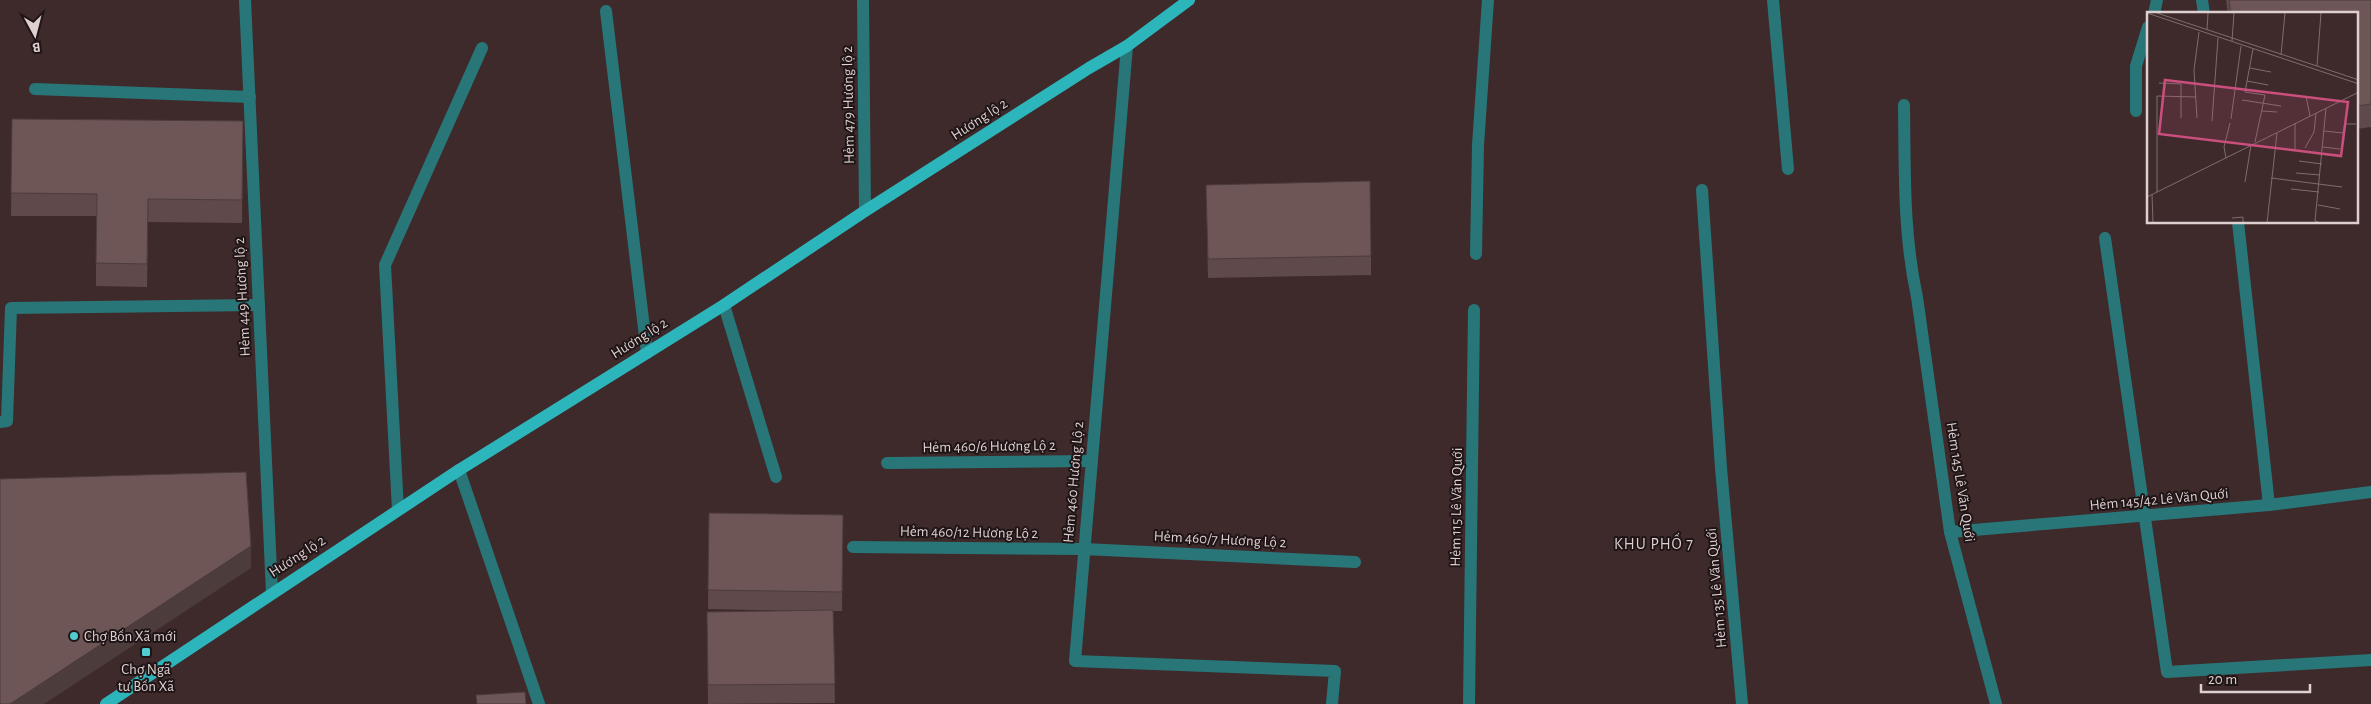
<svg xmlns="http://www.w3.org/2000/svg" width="2371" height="704" font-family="'Alegreya Sans',sans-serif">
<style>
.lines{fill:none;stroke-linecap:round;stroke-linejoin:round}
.minor{stroke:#297679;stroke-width:12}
.major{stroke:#2cb6bb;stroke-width:12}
.wall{fill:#5f494a}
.shaded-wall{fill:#4d3c3c}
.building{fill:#6e5556;stroke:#4d3c3c}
.poi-dot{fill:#51ccd1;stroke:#1f1516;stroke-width:2}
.labels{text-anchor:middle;stroke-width:4;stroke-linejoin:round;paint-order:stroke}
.street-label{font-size:15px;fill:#decfd0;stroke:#1f1516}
.poi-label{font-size:15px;fill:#decfd0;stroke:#1f1516;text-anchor:start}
.neighbourhood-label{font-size:16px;letter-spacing:1px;fill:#decfd0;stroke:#1f1516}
.inset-road{fill:none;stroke:#7f6c6d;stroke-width:1}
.view{fill:#ca4f7e;fill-opacity:0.15;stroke:#ca4f7e;stroke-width:2.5}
.inset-edge{fill:none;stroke:#decfd0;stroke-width:2.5}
</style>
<rect width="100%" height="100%" fill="#3f2a2b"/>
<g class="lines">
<g class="minor">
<path d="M245 0 272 593"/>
<path d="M863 0 865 211"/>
<path d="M1773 0 1788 169"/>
<path d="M2202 0 2204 14"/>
<path d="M606 11 647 353"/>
<path d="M2154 14 2157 0"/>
<path d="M1127 46 1075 661 1335 671 1332 704"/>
<path d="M35 89 250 97"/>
<path d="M1904 105C1905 170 1903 233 1917 297L1950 532 1996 704"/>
<path d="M2136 111V66L2148 27"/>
<path d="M1702 190 1721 468 1742 704"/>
<path d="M2238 222 2269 505"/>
<path d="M2105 238 2167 672 2371 660"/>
<path d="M1476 254 1478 145 1488 0"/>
<path d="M724 305 776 477"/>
<path d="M0 422 7 421 11 308 259 305"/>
<path d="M887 463 1091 461"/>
<path d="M459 470 539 704"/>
<path d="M398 510 385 265 482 48"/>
<path d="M1950 532 2269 505 2371 492"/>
<path d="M853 547 1084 549 1355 562"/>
<path d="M1469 704 1474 310"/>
</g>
<path class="major" d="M106 704 459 470 724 305 865 211 1089 68 1127 46 1189 0"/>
</g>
<g class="wall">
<path d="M2226 0H2371V127L2357 129V14H2228Z"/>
<path d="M12 119 243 121 242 223 148 222 147 287 96 286V216H11Z"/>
<path d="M1206 185 1371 256V275L1208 278Z"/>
<path d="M709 513 843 515 842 611H833L835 703 708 704 707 612 806 611 708 609Z"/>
</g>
<path class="shaded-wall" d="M251 546V568L44 704H10Z"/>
<g class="building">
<path d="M2229 0H2371V104L2357 106V14H2231Z"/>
<path d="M12 119 243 121 242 200 148 199 147 264 96 263 97 194 11 193Z"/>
<path d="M1370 181 1371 256 1208 259 1206 185Z"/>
<path d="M246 472 251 546 10 704H0V479Z"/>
<path d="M709 513 843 515 842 592 708 590Z"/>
<path d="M833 610 835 684 708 685 707 612Z"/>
<path d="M525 692 526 704H477L476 695Z"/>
</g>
<g class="poi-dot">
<circle cx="74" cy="636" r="5"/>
<rect x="141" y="647" width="10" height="10" rx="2.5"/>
</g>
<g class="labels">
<g class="street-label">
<text transform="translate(848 105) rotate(-91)" y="5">Hẻm 479 Hương lộ 2</text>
<text transform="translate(979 119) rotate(-33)" y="5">Hương lộ 2</text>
<text transform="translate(242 297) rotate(-93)" y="5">Hẻm 449 Hương lộ 2</text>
<text transform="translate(639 338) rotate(-32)" y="5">Hương lộ 2</text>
<text transform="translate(989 446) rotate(-1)" y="5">Hẻm 460/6 Hương Lộ 2</text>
<text transform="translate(1073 482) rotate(-85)" y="5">Hẻm 460 Hương Lộ 2</text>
<text transform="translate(1961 482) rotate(81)" y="5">Hẻm 145 Lê Văn Quới</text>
<text transform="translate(2159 499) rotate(-5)" y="5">Hẻm 145/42 Lê Văn Quới</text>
<text transform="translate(1456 507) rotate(-89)" y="5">Hẻm 115 Lê Văn Quới</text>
<text transform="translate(969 532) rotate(1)" y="5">Hẻm 460/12 Hương Lộ 2</text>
<text transform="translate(1220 539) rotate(3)" y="5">Hẻm 460/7 Hương Lộ 2</text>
<text transform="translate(297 556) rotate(-33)" y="5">Hương lộ 2</text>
<text transform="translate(1716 588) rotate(-95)" y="5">Hẻm 135 Lê Văn Quới</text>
</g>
<g class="poi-label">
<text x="84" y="641">Chợ Bốn Xã mới</text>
<text x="146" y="674" text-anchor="middle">Chợ Ngã<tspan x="146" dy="17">tư Bốn Xã</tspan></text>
</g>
<g class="neighbourhood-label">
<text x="1654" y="549">KHU PHỐ 7</text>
</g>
</g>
<g transform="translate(2147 12)">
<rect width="211" height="211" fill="#3f2a2b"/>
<path class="inset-road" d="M0 1 212 72M10 1 212 68M60 18 61 1M85 29 87 1M106 37 98 80 118 83 108 130M134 43 138 1M170 54 174 1M103 56 124 60M100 69 121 73M12 71 34 72V106M159 84 163 104M95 88 134 94M115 99 130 100M50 106 47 58 52 20M84 107 94 34M65 109 71 26M177 119 196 121 198 112H209M176 135 193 137M158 136 167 120 169 101M148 138V111M79 146 77 135 83 111M152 149 175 152M149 161 173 163M124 166 195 175M98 170 104 133M144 177 172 180M10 180V84L49 85M5 182 6 211M0 185 212 80M171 193 193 197M85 206 96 205V211M120 211 130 121M173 211 168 209 179 96"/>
<path class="view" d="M18 68 201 90 194 144 12 122Z"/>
<rect width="211" height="211" class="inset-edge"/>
</g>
<g transform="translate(35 35) rotate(173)" stroke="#1f1516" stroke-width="4" paint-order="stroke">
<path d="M0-4L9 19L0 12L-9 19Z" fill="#decfd0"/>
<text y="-8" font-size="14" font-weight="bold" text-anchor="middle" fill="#decfd0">B</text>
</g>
<path d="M2201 684v8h109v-8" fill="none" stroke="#decfd0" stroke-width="2.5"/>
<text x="2208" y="684" font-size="15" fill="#decfd0" stroke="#1f1516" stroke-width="4" paint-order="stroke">20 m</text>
</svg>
